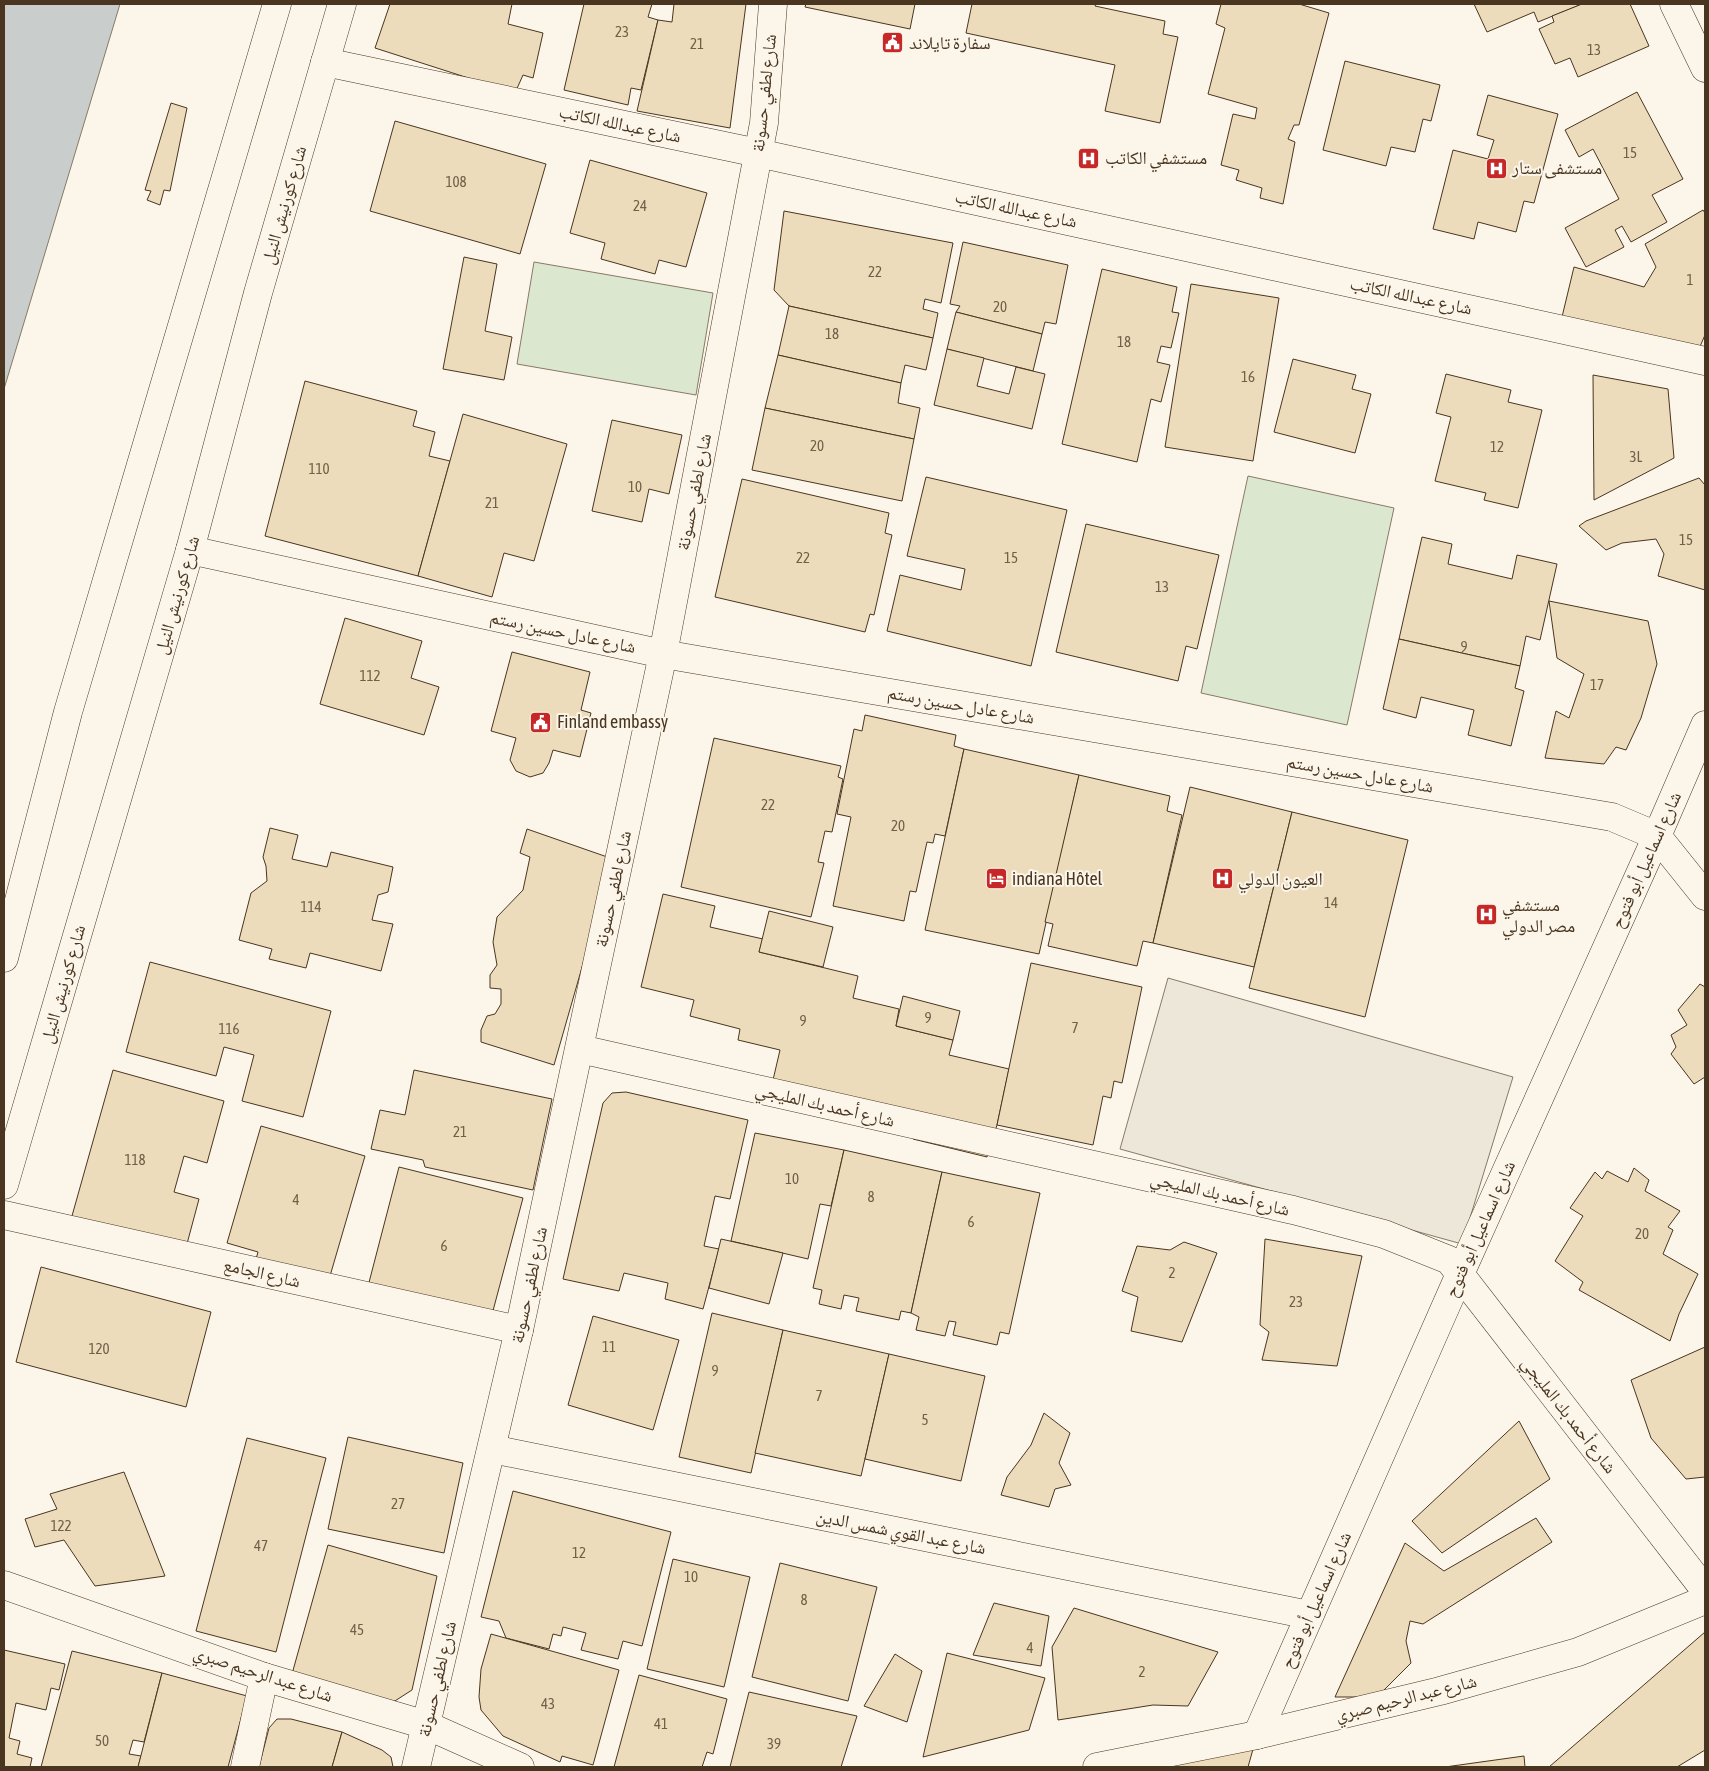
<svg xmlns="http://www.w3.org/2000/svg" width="1709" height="1771" font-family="'Asap Condensed','Noto Naskh Arabic',sans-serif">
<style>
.green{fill:#dce7d0;stroke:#887966}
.parking{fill:#ede7d9;stroke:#887966}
.water{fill:#c9cecd;stroke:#887966}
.building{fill:#ecdcbc;stroke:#4a3520}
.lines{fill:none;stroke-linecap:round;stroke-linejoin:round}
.street-casing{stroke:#4a3520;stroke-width:29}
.primary-casing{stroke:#4a3520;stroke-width:29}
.street{stroke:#fbf6e9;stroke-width:28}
.primary{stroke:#fbf6e9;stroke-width:28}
.labels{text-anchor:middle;stroke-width:4;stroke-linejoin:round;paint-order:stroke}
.number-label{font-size:15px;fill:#725f47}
.poi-label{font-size:18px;fill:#4a3520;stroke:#fbf6e9;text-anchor:start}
.street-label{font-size:18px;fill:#4a3520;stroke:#fbf6e9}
</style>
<rect width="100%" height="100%" fill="#fbf6e9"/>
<g class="green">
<path d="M534 262 713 293 696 395 517 364Z"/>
<path d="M1248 476 1394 508 1347 725 1201 693Z"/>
</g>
<path class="parking" d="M1168 978 1513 1077 1462 1244 1120 1149Z"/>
<path class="water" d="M4 4H120L4 389Z"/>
<g class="building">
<path d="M390 4H512L508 24 543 33 533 78 523 75 515 93 375 48Z"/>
<path d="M584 4H652L648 17 658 20 641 90 631 88 628 105 564 90Z"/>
<path d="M674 4H746L730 128 637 111 658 20 672 22Z"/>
<path d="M806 4H915L910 29 805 7Z"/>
<path d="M972 4H1096L1095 6 1165 21 1163 34 1178 37 1160 123 1105 111 1115 65 966 33Z"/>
<path d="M1221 4H1299L1329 13 1299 125H1294L1288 139 1295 142 1283 204 1260 198 1262 188 1236 180 1239 170 1221 165 1233 114 1255 119 1257 108 1208 94 1225 28 1216 24Z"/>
<path d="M1474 4H1582L1538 22 1534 12 1487 32Z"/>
<path d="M1582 4H1630L1649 46 1578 77 1570 58 1555 64 1539 29 1554 22 1552 16Z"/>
<path d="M1345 61 1440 85 1431 121 1423 119 1415 152 1391 147 1386 166 1323 150Z"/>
<path d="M1637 92 1683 179 1652 195 1667 222 1631 242 1622 226 1615 230 1624 247 1586 267 1565 228 1619 199 1593 149 1579 157 1565 130Z"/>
<path d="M1488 95 1558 114 1534 203 1524 201 1516 232 1478 222 1474 239 1433 229 1453 150 1488 159 1494 140 1477 135Z"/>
<path d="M171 103 187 108 170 191 164 190 160 205 147 200 151 191 145 190Z"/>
<path d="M395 121 546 164 520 254 370 211Z"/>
<path d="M590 160 707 193 686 267 659 260 655 274 601 259 605 243 570 233Z"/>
<path d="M1703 210 1705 213V335L1698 351 1562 317 1574 267 1644 287 1656 267 1645 244Z"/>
<path d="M784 211 953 243 941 303 925 299 923 309 938 313 933 338 789 306 774 290Z"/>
<path d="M963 242 1068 265 1056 324 1045 322 1042 334 956 312 960 306 950 304Z"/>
<path d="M464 257 497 264 485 331 512 337 504 380 443 369Z"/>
<path d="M1102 269 1177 287 1172 312 1179 313 1171 348 1161 346 1157 362 1170 365 1161 402 1151 399 1137 462 1062 444Z"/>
<path d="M1191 284 1279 298 1253 461 1165 447Z"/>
<path d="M789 306 933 338 926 370 905 365 901 383 778 355Z"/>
<path d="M956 312 1042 334 1033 371 947 349Z"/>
<path d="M947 349 984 358 977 386 1009 394 1016 367 1045 374 1032 429 934 405Z"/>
<path d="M778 355 901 383 898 403 920 408 914 439 765 408Z"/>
<path d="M1293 359 1356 375 1352 389 1371 394 1355 453 1274 432Z"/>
<path d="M1446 374 1511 390 1508 402 1542 410 1518 508 1484 500 1486 493 1435 481 1451 417 1436 413Z"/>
<path d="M1593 375 1668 389 1674 458 1594 500Z"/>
<path d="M305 381 417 411 413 426 435 432 429 456 450 461 418 576 265 536Z"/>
<path d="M765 408 914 439 902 501 752 470Z"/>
<path d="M463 414 567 444 534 561 504 553 492 597 418 576Z"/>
<path d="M612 420 682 435 669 494 649 489 642 522 592 511Z"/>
<path d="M926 477 1067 510 1031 666 887 631 900 575 961 590 965 569 907 556Z"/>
<path d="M1699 478 1705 485V590L1658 576 1664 554 1656 539 1622 543 1606 550 1579 526 1586 521Z"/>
<path d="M742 479 889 513 885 533 892 535 874 615 870 614 865 632 715 597Z"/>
<path d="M1086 524 1219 555 1197 649 1186 646 1178 681 1056 652Z"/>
<path d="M1422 537 1452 544 1448 564 1512 579 1517 555 1557 564 1540 640 1526 636 1520 666 1399 639Z"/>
<path d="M1549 601 1648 621 1657 664 1641 718 1626 750 1616 747 1604 764 1545 758 1556 711 1569 718 1584 674 1557 658Z"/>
<path d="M345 618 422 641 411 678 439 687 424 735 320 704Z"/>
<path d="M1399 639 1520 666 1515 688 1524 691 1511 746 1468 735 1474 710 1421 697 1416 718 1383 709Z"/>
<path d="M512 652 590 672 581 710 591 713 580 757 553 750 549 763 543 773 530 777 516 771 510 760 516 738 491 731Z"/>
<path d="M865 715 956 735 954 746 964 749 945 836 935 834 933 843 927 842 916 892 910 891 904 921 833 906 851 817 837 814 854 729 862 731Z"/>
<path d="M714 738 841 766 838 777 843 779 832 832 825 831 818 862 824 863 811 917 681 887Z"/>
<path d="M964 749 1079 775 1039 954 925 930Z"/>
<path d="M1079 775 1170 796 1167 811 1182 815 1153 943 1143 941 1137 966 1048 946 1053 924 1045 922Z"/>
<path d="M1190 787 1292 812 1254 967 1153 943Z"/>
<path d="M1292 812 1408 840 1365 1017 1249 988Z"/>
<path d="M270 828 298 835 292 859 327 867 331 852 393 867 388 892 378 895 372 920 393 924 381 971 310 953 306 968 269 959 272 949 239 940 251 893 267 881 266 866 263 857Z"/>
<path d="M527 829 613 859 554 1065 481 1042V1030L487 1016 495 1014 501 1004V989L490 988V975L497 965 493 942 497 917 523 890 530 857 520 853Z"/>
<path d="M663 894 715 906 710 927 763 939 759 952 858 976 853 998 899 1009 896 1026 953 1040 949 1055 1009 1069 997 1125 987 1157 913 1139 914 1133 773 1080 780 1050 738 1040 740 1029 690 1016 694 1000 641 987Z"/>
<path d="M769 911 833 927 823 967 759 952Z"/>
<path d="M150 962 331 1011 303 1117 242 1101 254 1055 224 1047 216 1076 126 1052Z"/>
<path d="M1031 963 1142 987 1122 1083 1114 1081 1111 1098 1103 1096 1093 1145 997 1125Z"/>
<path d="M1700 984 1705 987V1077L1694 1084 1671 1054 1676 1047 1671 1035 1687 1025 1678 1010Z"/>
<path d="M903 996 960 1011 953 1040 896 1026Z"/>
<path d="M113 1070 224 1101 207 1163 184 1156 174 1192 199 1199 184 1255 70 1223Z"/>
<path d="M414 1070 552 1099 533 1190 425 1167 423 1160 371 1149 380 1110 405 1115Z"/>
<path d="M626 1092 748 1120 730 1199 715 1196 704 1246 719 1249 703 1309 665 1299 668 1283 624 1273 619 1291 563 1279 603 1103 612 1093Z"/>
<path d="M261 1126 365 1156 330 1276 254 1266 258 1252 227 1243Z"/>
<path d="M755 1133 844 1150 831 1206 820 1204 808 1259 731 1241Z"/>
<path d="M844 1150 942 1172 911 1313 901 1311 899 1320 856 1311 859 1298 844 1295 841 1309 819 1304 822 1290 813 1288Z"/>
<path d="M399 1167 523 1198 490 1322 366 1294Z"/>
<path d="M1634 1168 1649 1180 1645 1191 1680 1211 1668 1227 1673 1230 1663 1254 1698 1274 1679 1314 1670 1341 1579 1290 1583 1282 1555 1261 1583 1216 1570 1208 1595 1172 1602 1179 1607 1171 1628 1182Z"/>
<path d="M942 1172 1040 1193 1009 1334 1000 1332 997 1345 953 1335 956 1322 949 1321 945 1336 916 1330 919 1317 911 1313Z"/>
<path d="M721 1239 783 1253 769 1304 709 1288Z"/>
<path d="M1265 1239 1362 1256 1337 1366 1262 1360 1269 1332 1260 1325Z"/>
<path d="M1184 1242 1217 1253 1182 1342 1131 1331 1138 1297 1122 1291 1137 1246 1170 1250Z"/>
<path d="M41 1267 211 1312 186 1407 16 1362Z"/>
<path d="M712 1313 783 1330 751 1473 679 1457Z"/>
<path d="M593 1316 679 1340 653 1430 568 1405Z"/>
<path d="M783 1330 889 1354 861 1476 755 1453Z"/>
<path d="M1705 1347V1477L1686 1479 1651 1438 1631 1380Z"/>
<path d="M889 1354 985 1376 961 1481 865 1459Z"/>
<path d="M1044 1413 1070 1433 1059 1463 1071 1485 1055 1489 1049 1507 1001 1495 1007 1477 1031 1445Z"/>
<path d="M1519 1421 1550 1479 1442 1553 1412 1521Z"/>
<path d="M348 1437 463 1463 444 1553 328 1529Z"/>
<path d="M247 1438 326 1458 276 1652 196 1631Z"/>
<path d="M124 1472 165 1576 95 1586 64 1540 35 1547 25 1519 57 1509 50 1494Z"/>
<path d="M513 1491 671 1532 642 1646 623 1641 618 1659 581 1650 586 1633 563 1627 561 1636 553 1634 549 1649 506 1638 499 1621 481 1617Z"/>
<path d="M1536 1518 1552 1542 1423 1624 1410 1621 1406 1641 1411 1663 1377 1697H1335L1405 1543 1444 1571Z"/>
<path d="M328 1545 437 1576 412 1690 387 1706 292 1674Z"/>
<path d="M673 1559 750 1577 724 1687 647 1669Z"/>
<path d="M780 1563 877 1587 848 1701 752 1677Z"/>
<path d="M994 1603 1049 1616 1041 1666 973 1655Z"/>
<path d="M1074 1608 1218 1652 1188 1706 1153 1705 1058 1720 1052 1647Z"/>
<path d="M1705 1632V1750L1677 1767H1549Z"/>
<path d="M491 1634 619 1670 593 1765 562 1756 560 1762 503 1736 481 1710 479 1697 481 1669Z"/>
<path d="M4 1650 65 1664 59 1690 51 1688 46 1710 16 1703 9 1738 20 1741 17 1754 32 1758 30 1767H4Z"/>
<path d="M72 1651 162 1673 144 1742 133 1740 129 1754 141 1756 138 1767H41Z"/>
<path d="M947 1653 1045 1678 1029 1730 923 1757Z"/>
<path d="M895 1654 922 1671 907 1722 864 1706Z"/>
<path d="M162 1673 247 1696 228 1767H138Z"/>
<path d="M639 1675 727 1699 713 1754 707 1752 702 1767H614Z"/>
<path d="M749 1692 857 1716 841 1767H730Z"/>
<path d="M277 1719H291L342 1732 332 1767H259L269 1728Z"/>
<path d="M342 1732 382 1750 391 1757 393 1767H332Z"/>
<path d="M1257 1735 1248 1767H1166Z"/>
<path d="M1524 1756 1525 1767H1445Z"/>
</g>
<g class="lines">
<defs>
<g id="street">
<path d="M1674 4 1705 68"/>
<path d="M325 62 758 153 1705 361"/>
<path d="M190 550 663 654 1612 817 1657 836 1705 896"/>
<path d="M580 1049 1293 1210 1384 1234 1449 1260 1705 1590"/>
<path d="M4 1215 519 1330"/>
<path d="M492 1449 1309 1615"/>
<path d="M4 1585 264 1677 426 1725 520 1767"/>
<path d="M1257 1735 1460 1274 1657 836 1705 725"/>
<path d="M245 1767 264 1677"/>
<path d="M416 1767 519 1330 663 654 764 123 773 4"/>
<path d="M1097 1767 1257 1735 1440 1691 1578 1652 1705 1600"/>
</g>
<g id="primary">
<path d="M4 958 68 712 277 4"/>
<path d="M4 1185 190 550 258 293 342 4"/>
</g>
</defs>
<use href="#street" class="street-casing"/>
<use href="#primary" class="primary-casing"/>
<use href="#street" class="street"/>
<use href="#primary" class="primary"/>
</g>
<defs>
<symbol id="civic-square" viewBox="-11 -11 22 22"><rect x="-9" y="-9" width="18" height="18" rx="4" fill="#c62828" stroke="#fbf6e9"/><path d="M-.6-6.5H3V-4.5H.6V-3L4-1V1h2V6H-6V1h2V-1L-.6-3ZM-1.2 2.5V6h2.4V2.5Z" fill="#fff"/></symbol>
<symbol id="hospital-square" viewBox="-11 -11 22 22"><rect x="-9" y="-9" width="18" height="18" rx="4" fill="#c62828" stroke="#fbf6e9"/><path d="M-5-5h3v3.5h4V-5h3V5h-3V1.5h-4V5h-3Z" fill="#fff"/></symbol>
<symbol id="hotel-square" viewBox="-11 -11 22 22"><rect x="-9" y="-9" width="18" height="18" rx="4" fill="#c62828" stroke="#fbf6e9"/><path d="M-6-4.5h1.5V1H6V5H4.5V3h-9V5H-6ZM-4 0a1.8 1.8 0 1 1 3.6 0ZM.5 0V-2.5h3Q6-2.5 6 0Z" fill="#fff"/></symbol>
</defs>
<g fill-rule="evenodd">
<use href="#civic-square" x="880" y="30" width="25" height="25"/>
<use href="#hospital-square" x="1076" y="146" width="25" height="25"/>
<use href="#hospital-square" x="1484" y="156" width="25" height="25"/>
<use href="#civic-square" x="528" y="710" width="25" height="25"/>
<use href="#hotel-square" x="984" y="866" width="25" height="25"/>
<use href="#hospital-square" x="1210" y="866" width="25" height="25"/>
<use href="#hospital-square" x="1474" y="902" width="25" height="25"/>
</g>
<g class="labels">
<g class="number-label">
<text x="622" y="37">23</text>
<text x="697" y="49">21</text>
<text x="1594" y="55">13</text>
<text x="1630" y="158">15</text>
<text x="456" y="187">108</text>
<text x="640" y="211">24</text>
<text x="875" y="277">22</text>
<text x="1690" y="285">1</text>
<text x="1000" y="312">20</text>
<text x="832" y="339">18</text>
<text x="1124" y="347">18</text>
<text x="1248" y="382">16</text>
<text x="817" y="451">20</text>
<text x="1497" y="452">12</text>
<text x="1636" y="462">3L</text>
<text x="319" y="474">110</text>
<text x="635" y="492">10</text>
<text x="492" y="508">21</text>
<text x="1686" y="545">15</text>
<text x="803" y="563">22</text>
<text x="1011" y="563">15</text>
<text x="1162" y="592">13</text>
<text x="1464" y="652">9</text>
<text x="370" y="681">112</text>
<text x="1597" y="690">17</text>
<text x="768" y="810">22</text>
<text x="898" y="831">20</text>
<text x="1331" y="908">14</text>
<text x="311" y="912">114</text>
<text x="928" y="1023">9</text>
<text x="803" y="1026">9</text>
<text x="1075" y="1033">7</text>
<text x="229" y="1034">116</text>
<text x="460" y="1137">21</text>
<text x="135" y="1165">118</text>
<text x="792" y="1184">10</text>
<text x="871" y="1202">8</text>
<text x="296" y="1205">4</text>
<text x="971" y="1227">6</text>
<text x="1642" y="1239">20</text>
<text x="444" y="1251">6</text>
<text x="1172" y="1278">2</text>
<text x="1296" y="1307">23</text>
<text x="609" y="1352">11</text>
<text x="99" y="1354">120</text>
<text x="715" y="1376">9</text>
<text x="819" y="1401">7</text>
<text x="925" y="1425">5</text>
<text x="398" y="1509">27</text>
<text x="61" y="1531">122</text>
<text x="261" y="1551">47</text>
<text x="579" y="1558">12</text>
<text x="691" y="1582">10</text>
<text x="804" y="1605">8</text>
<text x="357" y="1635">45</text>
<text x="1030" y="1653">4</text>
<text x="1142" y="1677">2</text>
<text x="548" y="1709">43</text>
<text x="661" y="1729">41</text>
<text x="102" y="1746">50</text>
<text x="774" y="1749">39</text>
</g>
<g class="poi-label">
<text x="909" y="49">سفارة تايلاند</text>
<text x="1105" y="164">مستشفي الكاتب</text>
<text x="1512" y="174">مستشفى ستار</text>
<text x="557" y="728">Finland embassy</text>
<text x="1012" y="885">indiana Hôtel</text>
<text x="1238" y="885">العيون الدولي</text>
<text x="1502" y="911">مستشفي<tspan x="1502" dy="21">مصر الدولي</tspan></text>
</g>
<g class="street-label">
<text transform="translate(764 93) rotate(-84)" y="6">شارع لطفي حسونة</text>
<text transform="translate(620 124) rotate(12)" y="6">شارع عبدالله الكاتب</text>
<text transform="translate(284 205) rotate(-74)" y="6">شارع كورنيش النيل</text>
<text transform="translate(1016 209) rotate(12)" y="6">شارع عبدالله الكاتب</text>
<text transform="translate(1411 296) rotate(12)" y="6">شارع عبدالله الكاتب</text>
<text transform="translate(694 492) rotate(-79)" y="6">شارع لطفي حسونة</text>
<text transform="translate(177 595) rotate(-74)" y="6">شارع كورنيش النيل</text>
<text transform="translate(563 632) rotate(12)" y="6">شارع عادل حسين رستم</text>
<text transform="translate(961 705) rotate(10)" y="6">شارع عادل حسين رستم</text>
<text transform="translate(1360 774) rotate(10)" y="6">شارع عادل حسين رستم</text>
<text transform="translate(1646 860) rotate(-66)" y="6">شارع اسماعيل أبو فتوح</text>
<text transform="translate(613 889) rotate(-78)" y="6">شارع لطفي حسونة</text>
<text transform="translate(63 984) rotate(-74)" y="6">شارع كورنيش النيل</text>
<text transform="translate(825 1105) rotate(13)" y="6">شارع أحمد بك المليجي</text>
<text transform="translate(1220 1194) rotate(13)" y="6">شارع أحمد بك المليجي</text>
<text transform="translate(1480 1229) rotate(-66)" y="6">شارع اسماعيل أبو فتوح</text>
<text transform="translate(262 1273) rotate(13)" y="6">شارع الجامع</text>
<text transform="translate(529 1285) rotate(-78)" y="6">شارع لطفي حسونة</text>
<text transform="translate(1569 1415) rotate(52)" y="6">شارع أحمد بك المليجي</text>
<text transform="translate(901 1532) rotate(11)" y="6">شارع عبد القوي شمس الدين</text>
<text transform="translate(1316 1600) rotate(-66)" y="6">شارع اسماعيل أبو فتوح</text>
<text transform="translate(263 1674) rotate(18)" y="6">شارع عبد الرحيم صبري</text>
<text transform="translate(437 1679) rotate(-77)" y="6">شارع لطفي حسونة</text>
<text transform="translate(1406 1698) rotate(-14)" y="6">شارع عبد الرحيم صبري</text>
</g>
</g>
<rect width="1709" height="1771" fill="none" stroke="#4a3520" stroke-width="10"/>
</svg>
